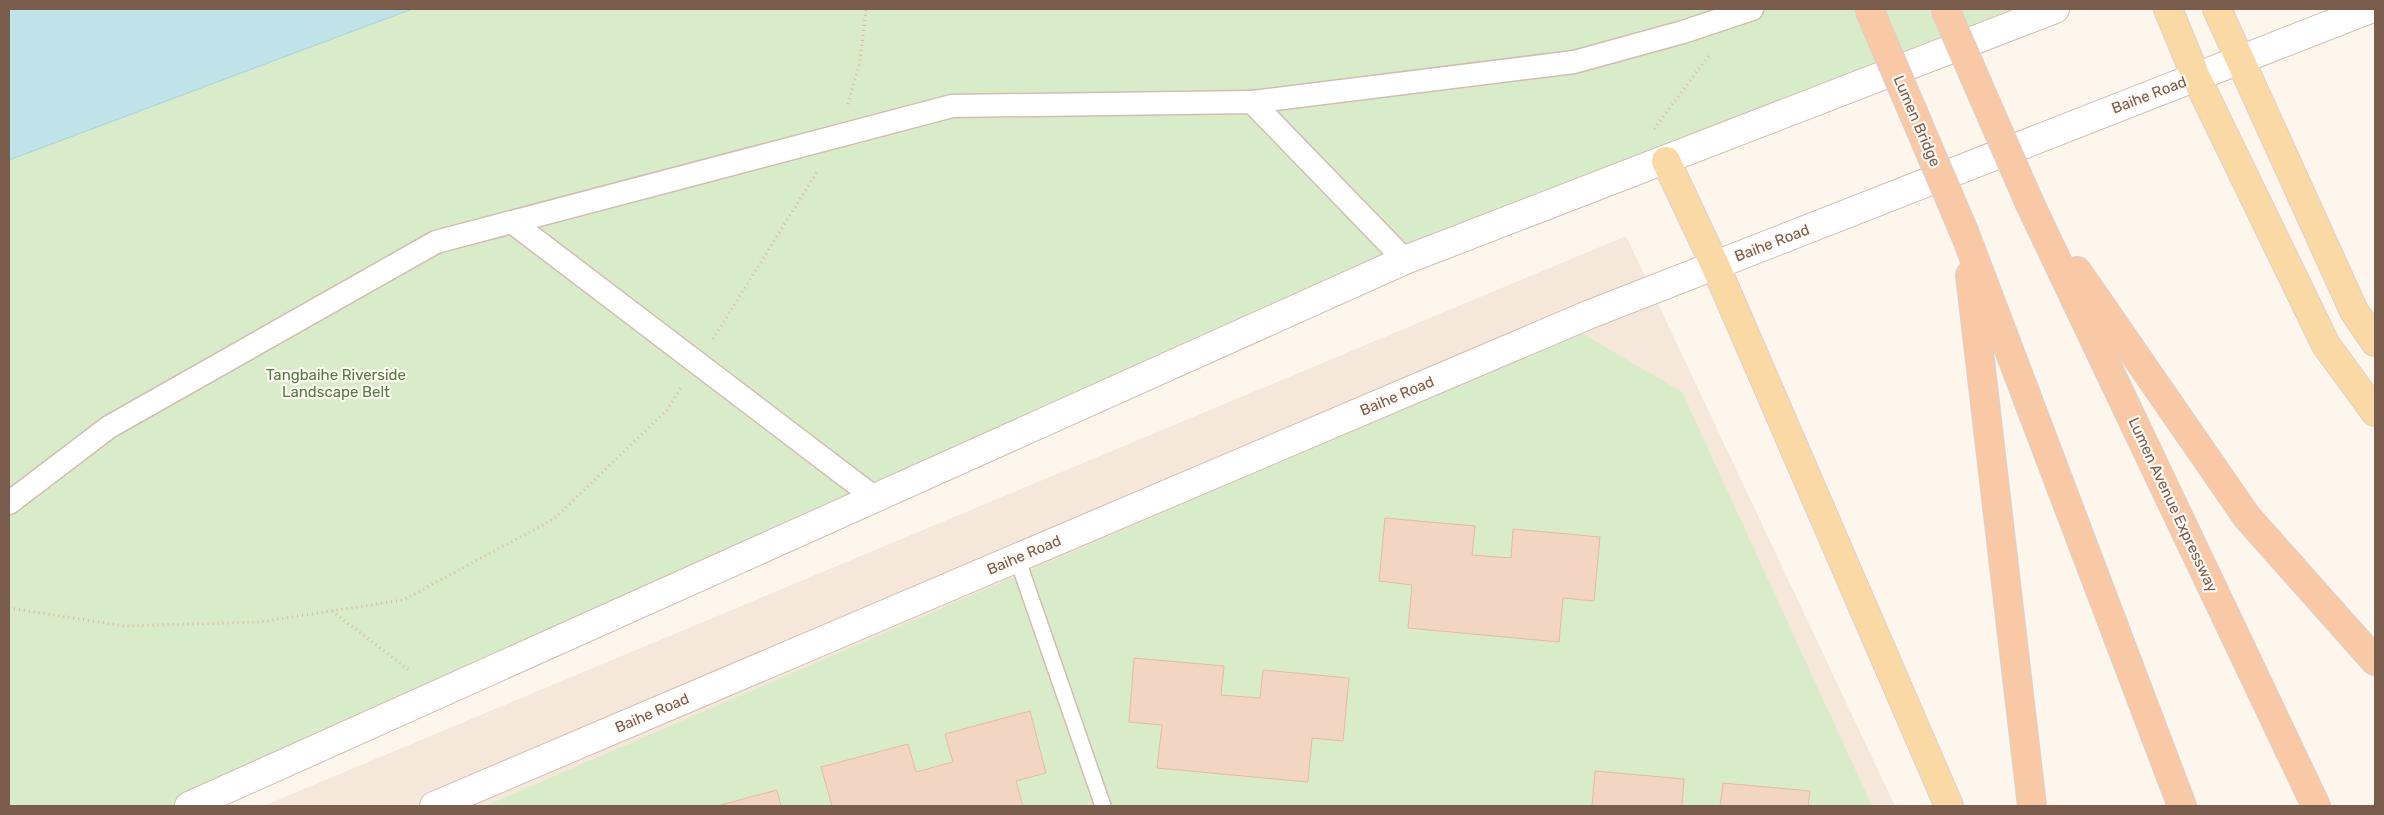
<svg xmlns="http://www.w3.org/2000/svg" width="2384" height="815" font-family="Rubik,sans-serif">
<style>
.residential{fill:#f5e8da}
.green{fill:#d8ecc9}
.water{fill:#bfe3e8;stroke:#a5d3da}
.building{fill:#f3d5c3;stroke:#e6bba3}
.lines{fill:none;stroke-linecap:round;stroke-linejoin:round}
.service-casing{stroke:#d1beb0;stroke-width:18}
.pedestrian-casing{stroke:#d1beb0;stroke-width:25}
.tertiary-casing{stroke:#d1beb0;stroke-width:30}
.primary-casing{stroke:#dad1cd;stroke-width:30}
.trunk-casing{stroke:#dad1cd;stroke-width:30}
.path{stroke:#d9b8a5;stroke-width:3;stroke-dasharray:1 4;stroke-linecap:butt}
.service{stroke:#fff;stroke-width:15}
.pedestrian{stroke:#fff;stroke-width:22}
.tertiary{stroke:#fff;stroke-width:28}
.primary{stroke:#fbd9a5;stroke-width:28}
.trunk{stroke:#f9c8a4;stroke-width:28}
.trunk-bridge-casing{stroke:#dad1cd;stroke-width:30;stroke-linecap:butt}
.trunk-bridge{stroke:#f9c8a4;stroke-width:28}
.labels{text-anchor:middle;stroke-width:4.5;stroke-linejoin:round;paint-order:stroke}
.street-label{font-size:15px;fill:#7a5c4d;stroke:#fffaf3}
.park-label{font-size:15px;fill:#537a41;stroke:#fffaf3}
</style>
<rect width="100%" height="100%" fill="#fdf6ec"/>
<path class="residential" d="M1626 236 1895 806H263Z"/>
<g class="green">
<path d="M412 9H2055L1616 180 189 806H9V160Z"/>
<path d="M1580 332 1682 392 1872 806H485Z"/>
</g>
<path class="water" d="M9 9H412L9 160Z"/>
<g class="building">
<path d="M1385 518 1475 526 1472 555 1511 558 1513 529 1600 537 1594 601 1563 598 1559 642 1408 628 1412 585 1379 581Z"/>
<path d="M1134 658 1224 666 1221 695 1260 698 1263 670 1349 678 1343 741 1312 738 1308 782 1157 768 1162 725 1129 722Z"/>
<path d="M1030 711 1046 773 1016 781 1023 806H832L821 767 908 744 916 772 953 762 945 734Z"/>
<path d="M1595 771 1684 779 1682 806H1592Z"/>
<path d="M1723 783 1810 791 1808 806H1720Z"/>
<path d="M777 790 781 806H717Z"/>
</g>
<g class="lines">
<defs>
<path id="service" d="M1017 558 1103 806"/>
<g id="pedestrian">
<path d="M1252 102 1574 62 1683 32 1752 9"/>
<path d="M512 222 875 498"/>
<path d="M9 503 109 427 436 242 952 106 1252 102 1405 260"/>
</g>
<g id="tertiary">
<path d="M189 806 1405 260 2055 9"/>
<path d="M434 806 1588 315 2370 9"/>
</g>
<g id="primary">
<path d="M2168 9 2196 77 2326 345 2375 412"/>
<path d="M2217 9 2354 311 2375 342"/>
<path d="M1666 161 1715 265 1949 806"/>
</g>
<g id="trunk">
<path d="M2030 204 2316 806"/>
<path d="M1965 234 2182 806"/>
<path d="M2077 271 2247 517 2375 661"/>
<path d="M1970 275 2032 806"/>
</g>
</defs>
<use href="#service" class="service-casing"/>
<use href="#pedestrian" class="pedestrian-casing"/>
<use href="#tertiary" class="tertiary-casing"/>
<use href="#primary" class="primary-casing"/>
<use href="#trunk" class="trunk-casing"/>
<g class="path">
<path d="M848 104 860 62 866 9"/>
<path d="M1654 129 1710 54"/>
<path d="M713 339 817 172"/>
<path d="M9 608 124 626 260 622 403 600 554 519 667 410 682 386"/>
<path d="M332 611 410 671"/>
</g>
<use href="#service" class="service"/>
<use href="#pedestrian" class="pedestrian"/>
<use href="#tertiary" class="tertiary"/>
<use href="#primary" class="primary"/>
<use href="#trunk" class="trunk"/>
<defs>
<g id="trunk-bridge">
<path d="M1869 9 1965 234"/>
<path d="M1945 9 2030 204"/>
</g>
</defs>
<use href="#trunk-bridge" class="trunk-bridge-casing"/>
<use href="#trunk-bridge" class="trunk-bridge"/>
</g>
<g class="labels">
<g class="street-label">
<text transform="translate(2149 95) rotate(-21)" y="5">Baihe Road</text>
<text transform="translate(1917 121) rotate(67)" y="5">Lumen Bridge</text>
<text transform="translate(1772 243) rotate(-21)" y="5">Baihe Road</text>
<text transform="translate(1397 396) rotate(-23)" y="5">Baihe Road</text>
<text transform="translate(2173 505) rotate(65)" y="5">Lumen Avenue Expressway</text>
<text transform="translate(1024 555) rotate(-23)" y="5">Baihe Road</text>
<text transform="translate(652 713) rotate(-23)" y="5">Baihe Road</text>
</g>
<g class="park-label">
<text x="336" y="380">Tangbaihe Riverside<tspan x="336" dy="17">Landscape Belt</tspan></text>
</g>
</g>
<rect width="2384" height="815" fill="none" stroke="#7a5c4d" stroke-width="20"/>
</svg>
